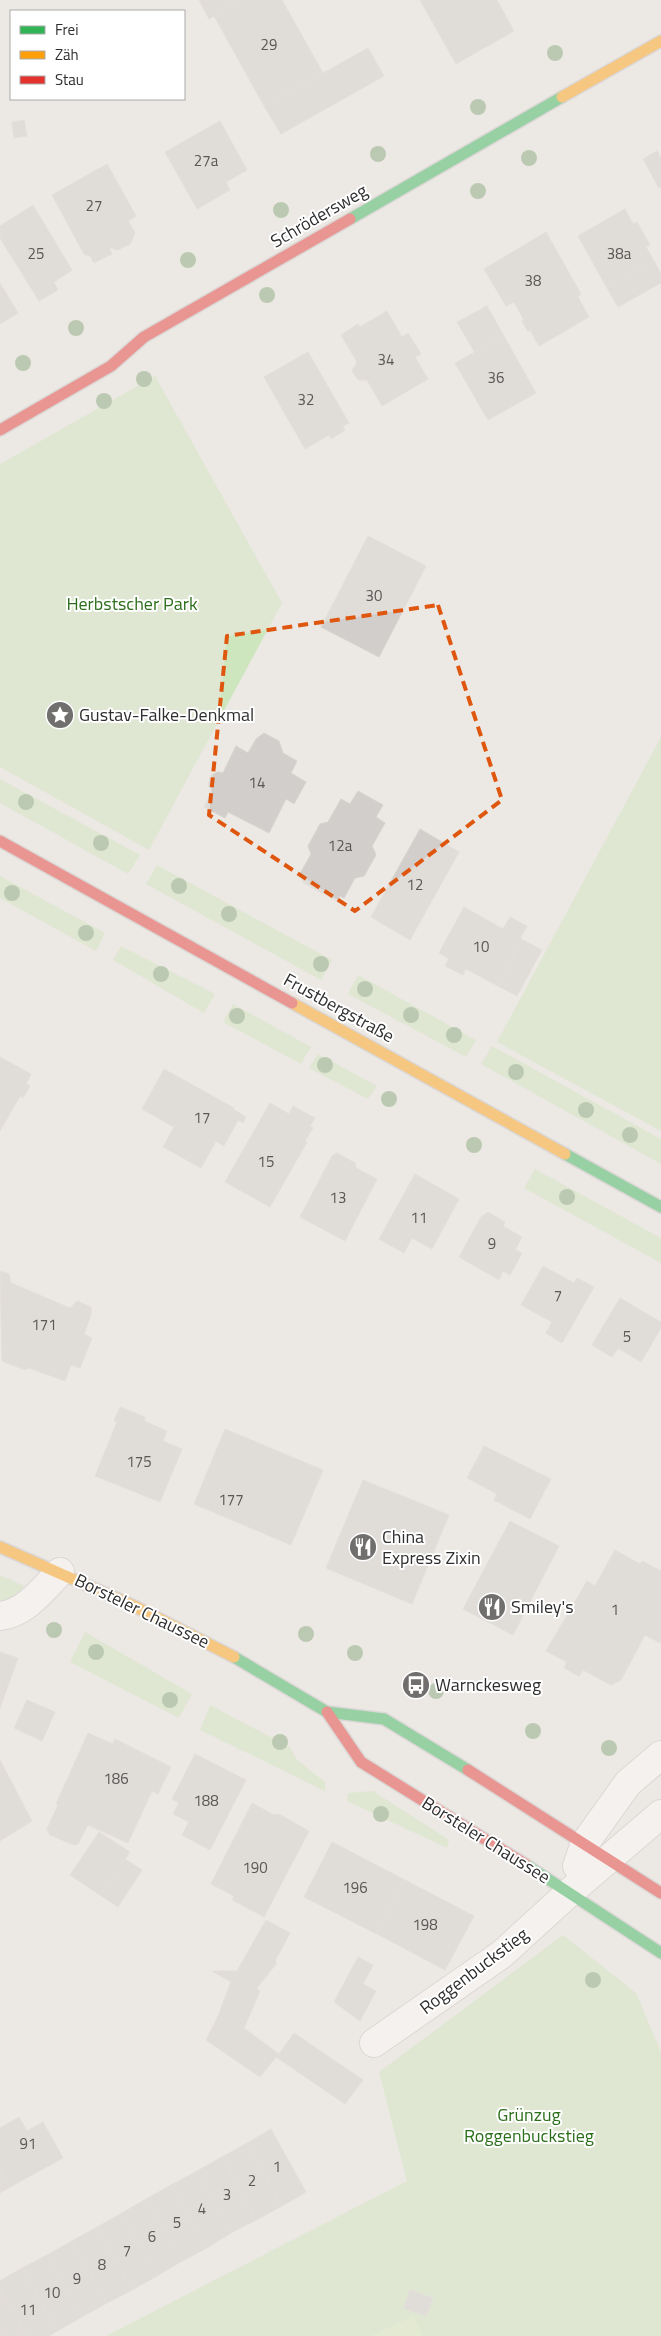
<svg xmlns="http://www.w3.org/2000/svg" width="661" height="2336" font-family="'Titillium Web',sans-serif">
<style>
.green{fill:#cee6be}
.pitch{fill:#d9eabb}
.building{fill:#d1cecb;stroke:#d7d4d0}
.lines{fill:none;stroke-linecap:round;stroke-linejoin:round}
.street-casing{stroke:#c5c4c5;stroke-width:30}
.fast-casing{stroke:#c5c4c5;stroke-width:14}
.slow-casing{stroke:#c5c4c5;stroke-width:14}
.jam-casing{stroke:#c5c4c5;stroke-width:14}
.street{stroke:#fcfcfb;stroke-width:28}
.fast{stroke:#30b455;stroke-width:11}
.slow{stroke:#ff9f0a;stroke-width:11}
.jam{stroke:#e5322d;stroke-width:11}
.tree{fill:#82a575}
.marked{fill:none;stroke:#df570e;stroke-width:4;stroke-dasharray:10 6;stroke-linejoin:round}
.labels{text-anchor:middle;stroke-width:4;stroke-linejoin:round;paint-order:stroke}
.number-label{font-size:15px;fill:#585857}
.street-label{font-size:18px;fill:#2e2e2e;stroke:#fff}
.park-label{font-size:18px;fill:#2c6e1b;stroke:#fff}
.poi-label{font-size:18px;fill:#2e2e2e;stroke:#fff;text-anchor:start}
</style>
<rect width="100%" height="100%" fill="#ece8e4"/>
<g class="green">
<path d="M155 376 282 603 149 850 0 767V464Z"/>
<path d="M661 737V1131L497 1042Z"/>
<path d="M0 779 140 855 128 874 0 803Z"/>
<path d="M157 865 332 960 321 980 146 884Z"/>
<path d="M0 876 105 933 96 951 0 898Z"/>
<path d="M121 946 215 994 204 1013 113 960Z"/>
<path d="M358 975 476 1040 466 1057 348 994Z"/>
<path d="M233 1004 311 1047 301 1064 223 1022Z"/>
<path d="M492 1046 661 1139V1164L481 1064Z"/>
<path d="M318 1054 377 1086 368 1099 309 1068Z"/>
<path d="M535 1169 661 1238V1263L524 1188Z"/>
<path d="M0 1575 24 1586 14 1599 0 1605Z"/>
<path d="M85 1632 192 1694 179 1718 70 1662Z"/>
<path d="M210 1705 291 1748 296 1759 325 1782V1791L200 1730Z"/>
<path d="M373 1791 449 1840 447 1848 347 1801 348 1793Z"/>
<path d="M563 1935 636 1993 661 2052V2336H106L407 2181 379 2072Z"/>
</g>
<path class="pitch" d="M413 2316 423 2336H371Z"/>
<g class="building">
<path d="M199 0H242L209 19Z"/>
<path d="M242 0H282L323 73 264 106 214 16Z"/>
<path d="M420 0H497L514 31 456 64Z"/>
<path d="M368 48 384 76 281 134 264 106Z"/>
<path d="M24 120 27 136 14 138 12 122Z"/>
<path d="M220 121 247 170 226 182 230 190 197 209 165 152Z"/>
<path d="M657 151 661 158V187L659 188 643 159Z"/>
<path d="M107 164 136 216 128 221 135 233 130 244 118 250 109 247 112 254 94 263 90 256 84 254 52 195Z"/>
<path d="M33 205 72 270 54 282 58 290 39 301 0 238V226Z"/>
<path d="M625 209 633 224 637 222 650 245 646 247 654 261 607 288 578 236Z"/>
<path d="M546 232 581 294 578 297 589 317 539 346 530 330 528 332 522 321 524 320 514 302 506 306 484 269Z"/>
<path d="M654 261 661 274V283L618 307 607 288Z"/>
<path d="M0 283 18 313 0 324Z"/>
<path d="M487 306 504 336 475 353 457 322Z"/>
<path d="M387 311 402 337 408 333 421 354 415 357 428 379 382 406 367 380H358L352 371 357 362 341 335 358 324 360 327Z"/>
<path d="M504 336 536 393 488 420 455 363Z"/>
<path d="M308 352 349 423 343 426 345 430 331 439 329 435 305 449 264 377Z"/>
<path d="M368 536 426 566 379 657 321 627Z"/>
<path d="M264 733 279 741 283 753 297 761 291 773 306 782 294 804 286 799 269 833 228 812 225 818 204 807 212 791 208 785 211 775 218 772 223 773 236 746 248 753 256 739Z"/>
<path d="M358 791 383 805 376 817 385 823 372 846 376 855 364 876 355 878 344 898 340 896 337 901 302 882 304 876 300 874 311 854 308 846 320 824 328 822 341 799 350 804Z"/>
<path d="M420 829 459 852 410 940 371 917Z"/>
<path d="M464 907 503 929 510 917 527 926 520 938 523 940 498 986 466 969 463 975 445 966 449 959 439 953Z"/>
<path d="M523 940 542 950 517 996 498 986Z"/>
<path d="M0 1057 31 1074 26 1084 30 1086 23 1098 20 1096 0 1131Z"/>
<path d="M164 1069 234 1108 233 1109 246 1117 243 1123 238 1120 224 1146 216 1141 201 1168 163 1147 174 1127 142 1109Z"/>
<path d="M270 1103 289 1114 293 1106 315 1118 310 1126 313 1128 305 1141 307 1142 270 1207 225 1182Z"/>
<path d="M337 1153 355 1163 356 1168 377 1179 345 1241 300 1217 332 1156Z"/>
<path d="M415 1174 459 1199 432 1249 412 1238 404 1253 379 1239Z"/>
<path d="M488 1212 505 1222 503 1226 522 1237 515 1250 522 1253 510 1275 503 1271 499 1280 459 1257 481 1217Z"/>
<path d="M543 1266 574 1283 577 1278 594 1287 562 1343 546 1333 552 1322 521 1305Z"/>
<path d="M0 1271 9 1274 11 1283 70 1308 77 1301 91 1307V1315L84 1334 92 1338 80 1368 71 1365 65 1381 29 1368 25 1370 2 1361Z"/>
<path d="M620 1298 661 1322V1328L641 1362 618 1348 612 1357 592 1345Z"/>
<path d="M120 1407 145 1417 144 1421 167 1431 163 1441 182 1449 160 1502 95 1476 117 1422 114 1421Z"/>
<path d="M225 1429 323 1470 291 1545 194 1504Z"/>
<path d="M484 1446 551 1479 530 1519 494 1500 497 1494 467 1478Z"/>
<path d="M363 1480 449 1515 412 1604 326 1568Z"/>
<path d="M510 1521 559 1546 513 1635 463 1609Z"/>
<path d="M615 1550 640 1564 642 1561 661 1571V1641L660 1643 645 1635 621 1680 611 1685 583 1670 579 1676 564 1668 567 1662 546 1651 587 1581 595 1586Z"/>
<path d="M0 1652 18 1658 0 1708Z"/>
<path d="M27 1700 55 1712 42 1741 14 1728Z"/>
<path d="M88 1733 113 1744 115 1739 171 1767 158 1794 152 1791 128 1843 88 1825 78 1844 74 1845 50 1835 47 1829 58 1805 56 1804Z"/>
<path d="M195 1754 246 1780 210 1850 182 1835 189 1822 173 1814 179 1803 172 1799Z"/>
<path d="M0 1760 32 1821 0 1841Z"/>
<path d="M252 1803 274 1815 279 1814 309 1831 264 1917 232 1900 234 1896 211 1884Z"/>
<path d="M99 1832 130 1852 100 1895 70 1875Z"/>
<path d="M332 1842 405 1880 377 1934 304 1897Z"/>
<path d="M125 1859 142 1870 118 1907 100 1895Z"/>
<path d="M405 1880 474 1916 445 1970 377 1934Z"/>
<path d="M266 1920 290 1933 275 1961 277 1963 256 1989 260 1991 244 2028 279 2054 294 2033 363 2080 345 2104 276 2057 260 2077 206 2040 218 2016 231 1982 212 1971H237Z"/>
<path d="M358 1957 373 1965 363 1984 376 1991 360 2021 334 2002Z"/>
<path d="M19 2117 27 2131 43 2122 63 2158 10 2187 0 2168V2128Z"/>
<path d="M271 2129 306 2192 282 2206 247 2143Z"/>
<path d="M247 2143 282 2206 256 2220 222 2157Z"/>
<path d="M222 2157 256 2220 231 2233 197 2171Z"/>
<path d="M0 2168 10 2187 0 2193Z"/>
<path d="M197 2171 231 2233 207 2248 171 2185Z"/>
<path d="M171 2185 207 2248 182 2261 146 2199Z"/>
<path d="M146 2199 182 2261 157 2276 122 2213Z"/>
<path d="M122 2213 157 2276 132 2290 97 2227Z"/>
<path d="M97 2227 132 2290 107 2303 72 2241Z"/>
<path d="M72 2241 107 2303 82 2317 47 2255Z"/>
<path d="M47 2255 82 2317 57 2331 22 2268Z"/>
<path d="M22 2268 57 2331 49 2336H27L0 2288V2281Z"/>
<path d="M0 2288 27 2336H0Z"/>
<path d="M410 2290 433 2298 426 2316 404 2308Z"/>
</g>
<g class="lines">
<defs>
<g id="street">
<path d="M0 1616C26 1613 43 1589 60 1572"/>
<path d="M577 1866 585 1843 628 1783 661 1755"/>
<path d="M374 2043 502 1954 570 1892 661 1814"/>
</g>
<g id="fast">
<path d="M350 219 562 97"/>
<path d="M565 1154 661 1207"/>
<path d="M234 1657 327 1712 384 1719 468 1770"/>
<path d="M525 1864 661 1953"/>
</g>
<g id="slow">
<path d="M562 97 661 41"/>
<path d="M292 1003 565 1154"/>
<path d="M0 1547 136 1607 234 1657"/>
</g>
<g id="jam">
<path d="M0 430 111 366 144 337 350 219"/>
<path d="M0 841 292 1003"/>
<path d="M327 1712 361 1762 525 1864"/>
<path d="M468 1770 661 1893"/>
</g>
</defs>
<use href="#street" class="street-casing"/>
<use href="#fast" class="fast-casing"/>
<use href="#slow" class="slow-casing"/>
<use href="#jam" class="jam-casing"/>
<use href="#street" class="street"/>
<use href="#fast" class="fast"/>
<use href="#slow" class="slow"/>
<use href="#jam" class="jam"/>
</g>
<g class="tree">
<circle cx="555" cy="53" r="8"/>
<circle cx="478" cy="107" r="8"/>
<circle cx="378" cy="154" r="8"/>
<circle cx="529" cy="158" r="8"/>
<circle cx="478" cy="191" r="8"/>
<circle cx="281" cy="210" r="8"/>
<circle cx="188" cy="260" r="8"/>
<circle cx="267" cy="295" r="8"/>
<circle cx="76" cy="328" r="8"/>
<circle cx="23" cy="363" r="8"/>
<circle cx="144" cy="379" r="8"/>
<circle cx="104" cy="401" r="8"/>
<circle cx="26" cy="802" r="8"/>
<circle cx="101" cy="843" r="8"/>
<circle cx="179" cy="886" r="8"/>
<circle cx="12" cy="893" r="8"/>
<circle cx="229" cy="914" r="8"/>
<circle cx="86" cy="933" r="8"/>
<circle cx="321" cy="964" r="8"/>
<circle cx="161" cy="974" r="8"/>
<circle cx="365" cy="989" r="8"/>
<circle cx="411" cy="1015" r="8"/>
<circle cx="237" cy="1016" r="8"/>
<circle cx="454" cy="1035" r="8"/>
<circle cx="325" cy="1065" r="8"/>
<circle cx="516" cy="1072" r="8"/>
<circle cx="389" cy="1099" r="8"/>
<circle cx="586" cy="1110" r="8"/>
<circle cx="630" cy="1135" r="8"/>
<circle cx="474" cy="1145" r="8"/>
<circle cx="567" cy="1197" r="8"/>
<circle cx="54" cy="1630" r="8"/>
<circle cx="306" cy="1634" r="8"/>
<circle cx="96" cy="1652" r="8"/>
<circle cx="355" cy="1653" r="8"/>
<circle cx="436" cy="1691" r="8"/>
<circle cx="170" cy="1700" r="8"/>
<circle cx="533" cy="1731" r="8"/>
<circle cx="280" cy="1742" r="8"/>
<circle cx="609" cy="1748" r="8"/>
<circle cx="381" cy="1814" r="8"/>
<circle cx="593" cy="1980" r="8"/>
</g>
<path d="M0 0H661V2336H0ZM438 605 502 800 355 911 209 815 227 636Z" fill="#ece8e4" fill-opacity=".55" fill-rule="evenodd"/>
<path class="marked" d="M438 605 502 800 355 911 209 815 227 636Z"/>
<defs>
<symbol id="sight-disc" viewBox="-11 -11 22 22"><circle r="9.5" fill="#706f6e" stroke="#fff"/><path d="M0-6L1.8-2.2L6-1.7L2.9 1.2L3.7 5.4L0 3.3L-3.7 5.4L-2.9 1.2L-6-1.7L-1.8-2.2Z" fill="#fff"/></symbol>
<symbol id="restaurant-disc" viewBox="-11 -11 22 22"><circle r="9.5" fill="#706f6e" stroke="#fff"/><path d="M-5-6h1v4h1v-4h1v4h1v-4h1v5L-1.5 .5V6h-2V.5L-5-1ZM5-6V6H3V1.5H1.5Q1.5-4 5-6Z" fill="#fff"/></symbol>
<symbol id="bus-disc" viewBox="-11 -11 22 22"><circle r="9.5" fill="#706f6e" stroke="#fff"/><path d="M-5-6H5V4H4V6H2V4H-2V6H-4V4H-5ZM-3.5-4V0h7V-4ZM-3.5 1.2v1.5H-2V1.2ZM2 1.2v1.5H3.5V1.2Z" fill="#fff"/></symbol>
</defs>
<g fill-rule="evenodd">
<use href="#sight-disc" x="44" y="699" width="32" height="32"/>
<use href="#restaurant-disc" x="347" y="1531" width="32" height="32"/>
<use href="#restaurant-disc" x="476" y="1591" width="32" height="32"/>
<use href="#bus-disc" x="400" y="1669" width="32" height="32"/>
</g>
<g class="labels">
<g class="number-label">
<text x="269" y="50">29</text>
<text x="206" y="166">27a</text>
<text x="94" y="211">27</text>
<text x="36" y="259">25</text>
<text x="619" y="259">38a</text>
<text x="533" y="286">38</text>
<text x="386" y="365">34</text>
<text x="496" y="383">36</text>
<text x="306" y="405">32</text>
<text x="374" y="601">30</text>
<text x="257" y="788">14</text>
<text x="340" y="851">12a</text>
<text x="415" y="890">12</text>
<text x="481" y="952">10</text>
<text x="202" y="1123">17</text>
<text x="266" y="1167">15</text>
<text x="338" y="1203">13</text>
<text x="419" y="1223">11</text>
<text x="492" y="1249">9</text>
<text x="558" y="1301">7</text>
<text x="44" y="1330">171</text>
<text x="627" y="1342">5</text>
<text x="139" y="1467">175</text>
<text x="231" y="1505">177</text>
<text x="615" y="1615">1</text>
<text x="116" y="1784">186</text>
<text x="206" y="1806">188</text>
<text x="255" y="1873">190</text>
<text x="355" y="1893">196</text>
<text x="425" y="1930">198</text>
<text x="28" y="2149">91</text>
<text x="277" y="2172">1</text>
<text x="252" y="2186">2</text>
<text x="227" y="2200">3</text>
<text x="202" y="2214">4</text>
<text x="177" y="2228">5</text>
<text x="152" y="2242">6</text>
<text x="127" y="2256">7</text>
<text x="102" y="2270">8</text>
<text x="77" y="2284">9</text>
<text x="52" y="2298">10</text>
<text x="28" y="2315">11</text>
</g>
<g class="street-label">
<text transform="translate(319 216) rotate(-30)" y="6">Schrödersweg</text>
<text transform="translate(339 1008) rotate(29)" y="6">Frustbergstraße</text>
<text transform="translate(142 1611) rotate(26)" y="6">Borsteler Chaussee</text>
<text transform="translate(486 1840) rotate(32)" y="6">Borsteler Chaussee</text>
<text transform="translate(474 1971) rotate(-37)" y="6">Roggenbuckstieg</text>
</g>
<g class="park-label">
<text x="132" y="610">Herbstscher Park</text>
<text x="529" y="2121">Grünzug<tspan x="529" dy="21">Roggenbuckstieg</tspan></text>
</g>
<g class="poi-label">
<text x="79" y="721">Gustav-Falke-Denkmal</text>
<text x="382" y="1543">China<tspan x="382" dy="21">Express Zixin</tspan></text>
<text x="511" y="1613">Smiley's</text>
<text x="435" y="1691">Warnckesweg</text>
</g>
</g>
<rect x="10" y="10" width="175" height="90" fill="#ffffff" stroke="#ababab"/>
<rect x="20" y="26" width="25" height="8" fill="#30b455" stroke="#ababab"/>
<text x="55" y="35" font-size="15" fill="#2e2e2e">Frei</text>
<rect x="20" y="51" width="25" height="8" fill="#ff9f0a" stroke="#ababab"/>
<text x="55" y="60" font-size="15" fill="#2e2e2e">Zäh</text>
<rect x="20" y="76" width="25" height="8" fill="#e5322d" stroke="#ababab"/>
<text x="55" y="85" font-size="15" fill="#2e2e2e">Stau</text>
</svg>
